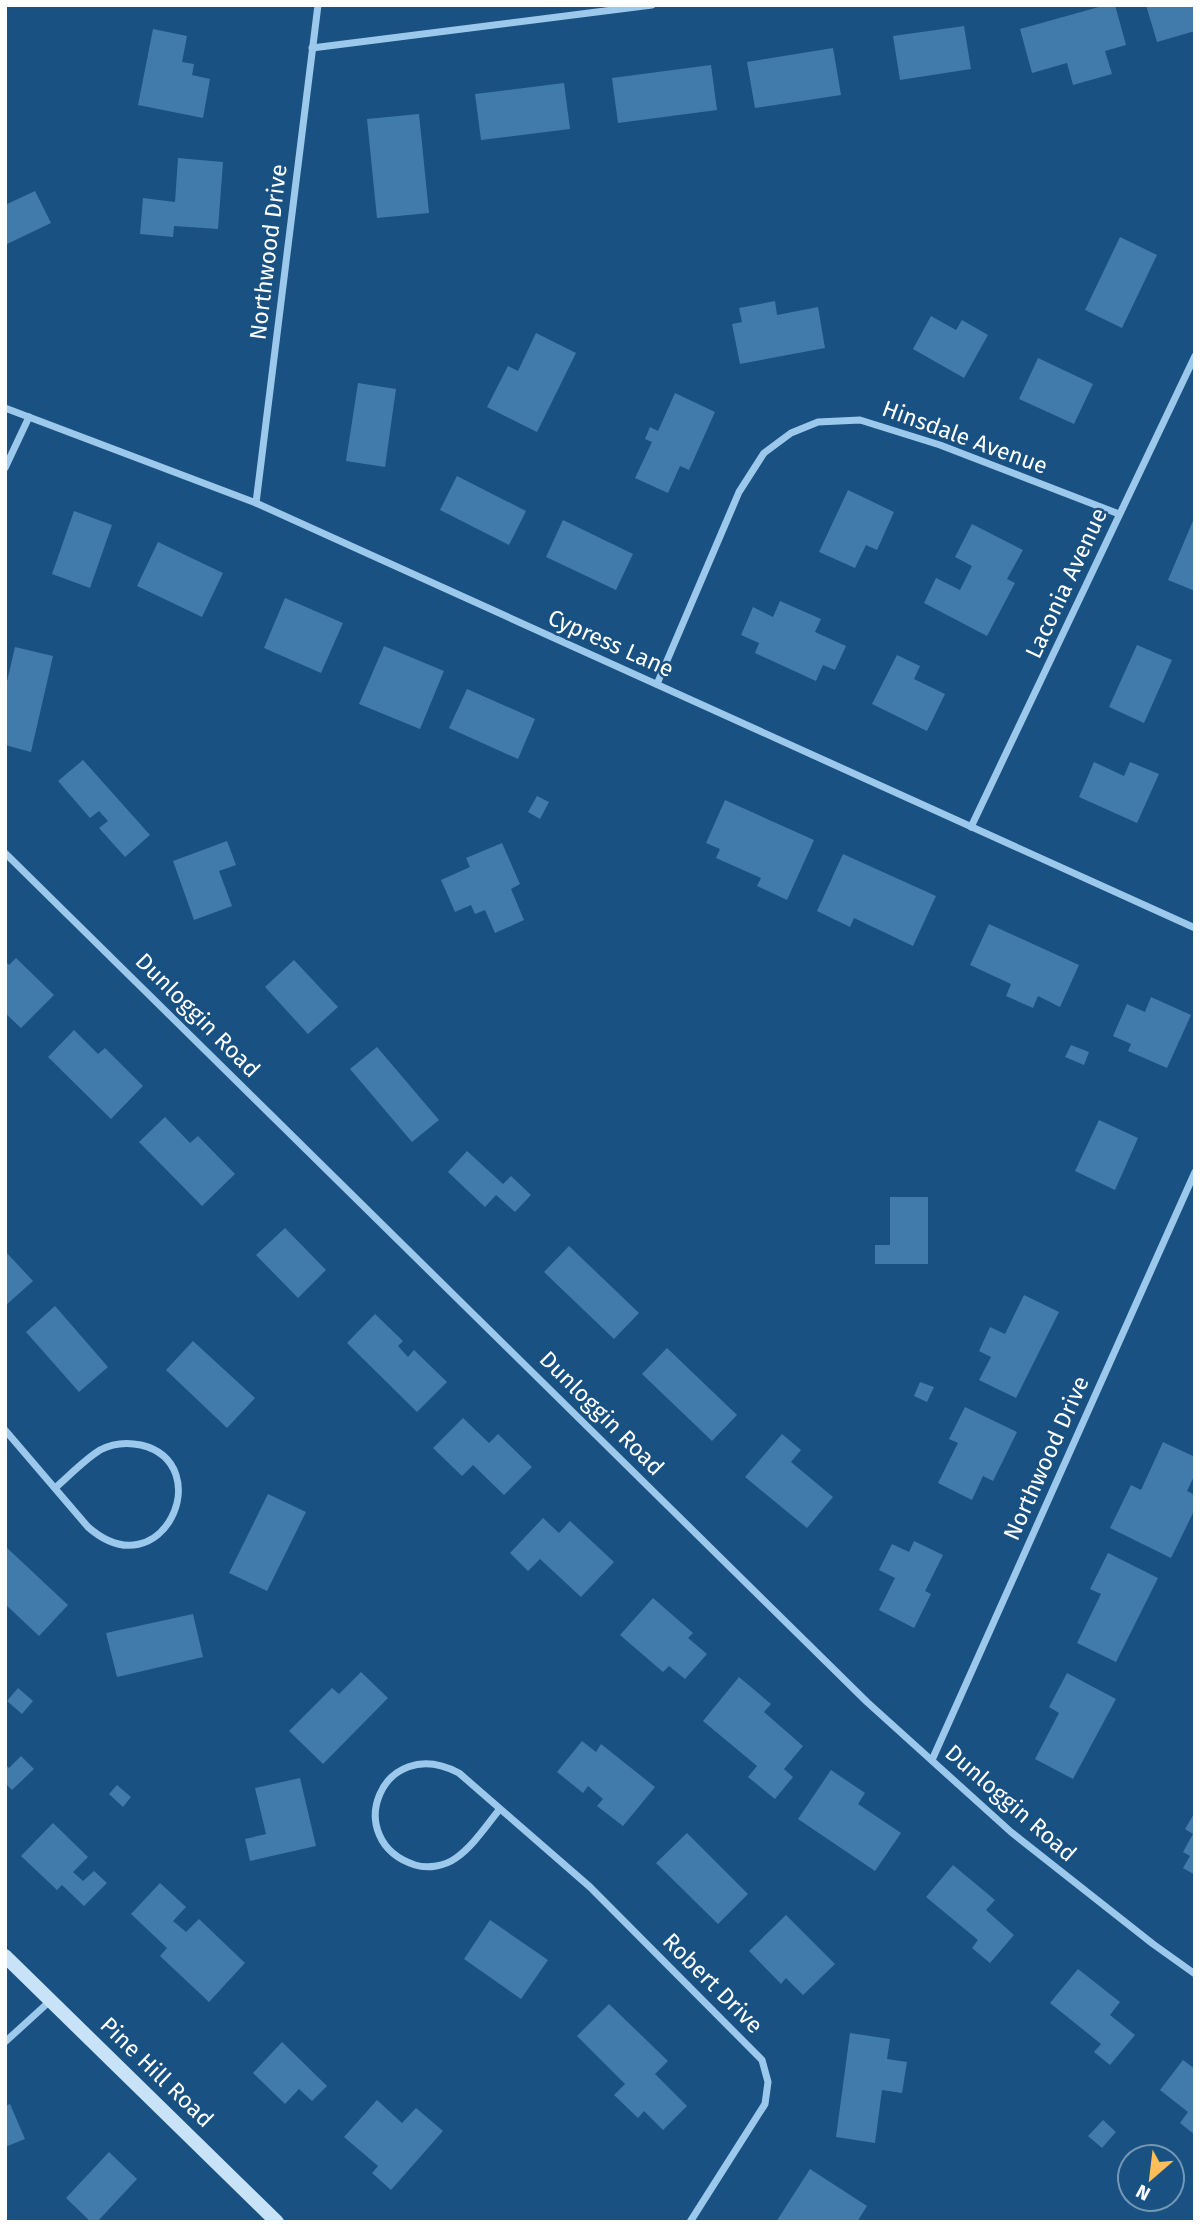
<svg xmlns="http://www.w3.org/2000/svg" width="1200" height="2227" font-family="'Fira Sans',sans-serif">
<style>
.building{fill:#417bac}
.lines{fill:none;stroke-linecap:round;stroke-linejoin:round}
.street{stroke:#9cc8ec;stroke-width:7}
.secondary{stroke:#c8e2f8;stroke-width:14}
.labels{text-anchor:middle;stroke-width:5;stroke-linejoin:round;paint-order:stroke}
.street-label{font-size:23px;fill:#fff;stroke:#185182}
</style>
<rect width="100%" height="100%" fill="#185182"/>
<g class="building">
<path d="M1106 5H1115L1126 45 1105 51 1112 74 1073 85 1067 63 1032 73 1020 29Z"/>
<path d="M1146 5H1195V31L1157 42Z"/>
<path d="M964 26 971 69 900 80 893 36Z"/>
<path d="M153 29 187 36 182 62 194 64 192 75 210 79 203 118 138 105Z"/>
<path d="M833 48 841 95 755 108 747 62Z"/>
<path d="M711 65 717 110 618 123 612 78Z"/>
<path d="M564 83 570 129 481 140 475 94Z"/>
<path d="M419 114 429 213 377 218 367 119Z"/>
<path d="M178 158 223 162 218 229 174 226 173 237 140 234 143 198 175 202Z"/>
<path d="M35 191 51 223 5 245V205Z"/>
<path d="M1120 237 1157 255 1122 328 1085 310Z"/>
<path d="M775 301 777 315 818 307 825 348 740 364 732 324 742 322 739 308Z"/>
<path d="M931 316 956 330 962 320 988 335 964 378 913 349Z"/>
<path d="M536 333 576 353 537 432 487 407 508 366 518 371Z"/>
<path d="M1038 358 1093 384 1074 424 1019 399Z"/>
<path d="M358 383 396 389 385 467 346 461Z"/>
<path d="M675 393 715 412 689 470 680 466 668 493 635 478 652 442 645 439 650 427 658 431Z"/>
<path d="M457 476 526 511 509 545 440 510Z"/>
<path d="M848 490 894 512 877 550 866 545 855 568 819 552Z"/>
<path d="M74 511 112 525 90 588 52 574Z"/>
<path d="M1195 516V591L1168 580Z"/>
<path d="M563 520 633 554 616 590 546 557Z"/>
<path d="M972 524 1023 550 1007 579 1015 583 987 636 924 603 936 578 960 590 972 566 955 557Z"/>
<path d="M158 542 223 573 202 617 137 586Z"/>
<path d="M285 598 343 623 321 673 264 648Z"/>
<path d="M780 601 821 619 815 632 846 646 835 670 823 665 816 681 755 653 759 643 741 635 753 607 773 617Z"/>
<path d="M1137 645 1172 660 1144 723 1109 707Z"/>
<path d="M384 646 444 671 420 729 359 704Z"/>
<path d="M15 647 53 656 31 752 5 745V690Z"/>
<path d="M897 655 920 666 914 679 945 694 927 731 872 704Z"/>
<path d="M467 689 535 719 518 759 449 728Z"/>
<path d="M83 760 150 835 125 857 99 828 108 821 99 811 90 818 58 781Z"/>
<path d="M1094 762 1124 776 1130 762 1159 774 1137 823 1079 797Z"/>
<path d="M537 796 549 802 540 819 528 812Z"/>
<path d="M725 800 814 840 787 900 757 886 761 878 716 858 720 849 706 843Z"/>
<path d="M227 841 236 865 219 871 232 906 194 920 173 861Z"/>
<path d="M502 843 520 884 511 889 524 920 495 933 485 910 475 914 471 905 455 912 441 880 470 867 466 858Z"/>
<path d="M843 854 936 896 913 946 854 918 850 927 817 911Z"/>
<path d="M989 924 1079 965 1060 1007 1038 996 1033 1008 1006 996 1011 984 970 965Z"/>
<path d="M16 958 54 995 21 1028 5 1013V961L9 965Z"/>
<path d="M294 960 338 1007 308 1034 265 987Z"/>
<path d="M1151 997 1191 1015 1167 1068 1128 1051 1131 1044 1113 1036 1127 1004 1145 1012Z"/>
<path d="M74 1030 98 1054 105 1048 143 1086 111 1119 48 1057Z"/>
<path d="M1071 1045 1089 1052 1084 1065 1065 1057Z"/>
<path d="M377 1047 439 1120 412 1142 350 1069Z"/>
<path d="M165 1117 190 1143 198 1136 235 1174 202 1206 139 1142Z"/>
<path d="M1099 1120 1138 1138 1115 1190 1075 1171Z"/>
<path d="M467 1151 503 1184 511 1176 531 1195 515 1212 496 1195 485 1207 448 1172Z"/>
<path d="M890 1197H928V1264H875V1245H890Z"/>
<path d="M285 1228 326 1270 298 1298 256 1255Z"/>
<path d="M569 1246 639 1313 614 1339 544 1272Z"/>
<path d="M5 1251 33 1281 5 1306Z"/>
<path d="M1024 1295 1059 1312 1016 1398 979 1380 991 1357 979 1351 990 1327 1005 1334Z"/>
<path d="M55 1306 108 1367 79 1392 26 1332Z"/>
<path d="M375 1314 403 1341 398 1346 408 1357 414 1350 447 1382 417 1412 347 1343Z"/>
<path d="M193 1341 255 1398 227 1428 166 1370Z"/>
<path d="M667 1348 737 1415 712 1441 642 1374Z"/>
<path d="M920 1382 934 1387 927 1402 914 1396Z"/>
<path d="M965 1407 1017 1432 993 1481 983 1476 972 1500 938 1483 958 1443 949 1439Z"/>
<path d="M463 1418 489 1443 498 1434 532 1467 504 1495 473 1465 462 1476 433 1448Z"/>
<path d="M782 1434 801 1450 791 1462 833 1497 807 1528 745 1477Z"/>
<path d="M1163 1442 1195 1457V1474L1187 1491 1195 1495V1509L1171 1558 1110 1528 1131 1485 1141 1490Z"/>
<path d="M268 1494 306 1512 267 1591 229 1573Z"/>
<path d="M543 1518 559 1533 570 1521 614 1562 581 1597 540 1559 528 1571 510 1553Z"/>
<path d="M914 1541 943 1555 925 1591 931 1594 914 1628 879 1610 895 1578 879 1570 892 1544 909 1552Z"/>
<path d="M5 1546 68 1605 39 1636 5 1604Z"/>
<path d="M1108 1553 1158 1578 1116 1662 1077 1643 1101 1594 1090 1589Z"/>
<path d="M653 1598 693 1633 688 1638 707 1654 685 1679 669 1666 663 1672 620 1635Z"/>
<path d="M193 1614 203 1657 117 1677 106 1633Z"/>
<path d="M361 1672 388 1698 323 1764 289 1731 332 1688 339 1694Z"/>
<path d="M1067 1673 1116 1699 1073 1779 1035 1759 1059 1713 1049 1707Z"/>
<path d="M739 1677 771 1704 764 1712 803 1746 784 1769 793 1777 775 1799 748 1777 757 1766 703 1721Z"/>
<path d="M18 1688 33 1701 22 1714 7 1701Z"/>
<path d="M582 1741 596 1752 601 1744 655 1787 623 1826 597 1806 603 1799 588 1786 583 1793 557 1772Z"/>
<path d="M21 1756 34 1769 12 1790 5 1783V1764L9 1768Z"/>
<path d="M831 1770 865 1793 858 1804 901 1833 875 1871 798 1819Z"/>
<path d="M300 1778 316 1846 250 1861 245 1839 266 1834 255 1788Z"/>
<path d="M117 1785 131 1797 123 1807 109 1794Z"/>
<path d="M1195 1812V1875L1183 1868 1190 1856 1183 1852 1193 1834 1185 1829Z"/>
<path d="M53 1823 88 1857 73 1872 83 1881 94 1871 107 1883 84 1906 62 1885 57 1890 21 1856Z"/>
<path d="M687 1833 748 1894 718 1924 656 1863Z"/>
<path d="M953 1865 995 1900 986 1910 1014 1935 990 1963 972 1948 978 1940 926 1897Z"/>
<path d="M160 1883 186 1907 173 1921 186 1932 199 1919 245 1963 209 2002 160 1956 167 1948 131 1914Z"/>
<path d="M786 1915 835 1964 803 1995 786 1978 781 1984 749 1951Z"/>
<path d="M490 1920 548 1960 521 1999 464 1959Z"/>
<path d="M1078 1969 1120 2002 1110 2015 1135 2035 1110 2065 1094 2052 1101 2044 1050 2003Z"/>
<path d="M609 2004 668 2061 655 2074 687 2106 663 2130 644 2111 638 2118 614 2095 625 2084 577 2036Z"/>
<path d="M850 2033 890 2039 887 2059 907 2062 902 2093 882 2090 875 2143 836 2137Z"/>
<path d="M282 2042 327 2086 312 2101 299 2089 285 2104 253 2073Z"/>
<path d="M1183 2060 1195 2069V2135L1180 2123 1188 2112 1160 2090Z"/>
<path d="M377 2100 402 2123 416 2108 443 2131 391 2190 372 2173 378 2166 344 2137Z"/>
<path d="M10 2104 25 2139 5 2147V2106Z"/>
<path d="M1103 2120 1116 2132 1102 2148 1088 2136Z"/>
<path d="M109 2152 137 2179 97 2222H91L66 2198Z"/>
<path d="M810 2169 867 2206 857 2222H776Z"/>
</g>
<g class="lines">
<g class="street">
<path d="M312 48 652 5"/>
<path d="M5 408 256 503 1195 928"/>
<path d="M5 468 29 417"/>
<path d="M256 503 318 5"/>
<path d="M657 684 739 492 764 453 791 433 818 422 860 420 940 445 1119 514"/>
<path d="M971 827 1195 356"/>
<path d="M5 853 867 1702 1011 1832 1153 1944 1195 1974"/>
<path d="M5 1430 88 1527C162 1592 219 1464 141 1445 127 1442 113 1443 100 1450 84 1460 69 1476 55 1488"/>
<path d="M932 1760 1195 1172"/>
<path d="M499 1810C486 1826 473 1846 456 1858 445 1866 428 1869 415 1865 340 1841 381 1732 459 1773L590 1887 762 2060 768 2082 765 2104 690 2222"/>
<path d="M5 2042 50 2001"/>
</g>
<path class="secondary" d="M5 1956 277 2222"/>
</g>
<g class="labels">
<g class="street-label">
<text transform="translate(268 252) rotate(-83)" y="8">Northwood Drive</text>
<text transform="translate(965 437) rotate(20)" y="8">Hinsdale Avenue</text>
<text transform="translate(1066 583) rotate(-65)" y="8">Laconia Avenue</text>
<text transform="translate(611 643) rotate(24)" y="8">Cypress Lane</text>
<text transform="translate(198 1015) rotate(45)" y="8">Dunloggin Road</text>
<text transform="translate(602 1413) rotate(45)" y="8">Dunloggin Road</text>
<text transform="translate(1046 1458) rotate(-66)" y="8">Northwood Drive</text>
<text transform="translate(1011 1803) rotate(41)" y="8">Dunloggin Road</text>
<text transform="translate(713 1983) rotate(45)" y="8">Robert Drive</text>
<text transform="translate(157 2072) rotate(44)" y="8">Pine Hill Road</text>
</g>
</g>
<rect width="1200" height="2227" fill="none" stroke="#ffffff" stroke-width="14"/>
<g transform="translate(1151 2178) rotate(208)"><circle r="33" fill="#185182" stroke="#7497b4" stroke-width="2"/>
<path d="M0-5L12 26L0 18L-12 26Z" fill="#ffbe57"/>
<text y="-10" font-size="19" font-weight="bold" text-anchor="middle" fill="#ffffff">N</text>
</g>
</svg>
